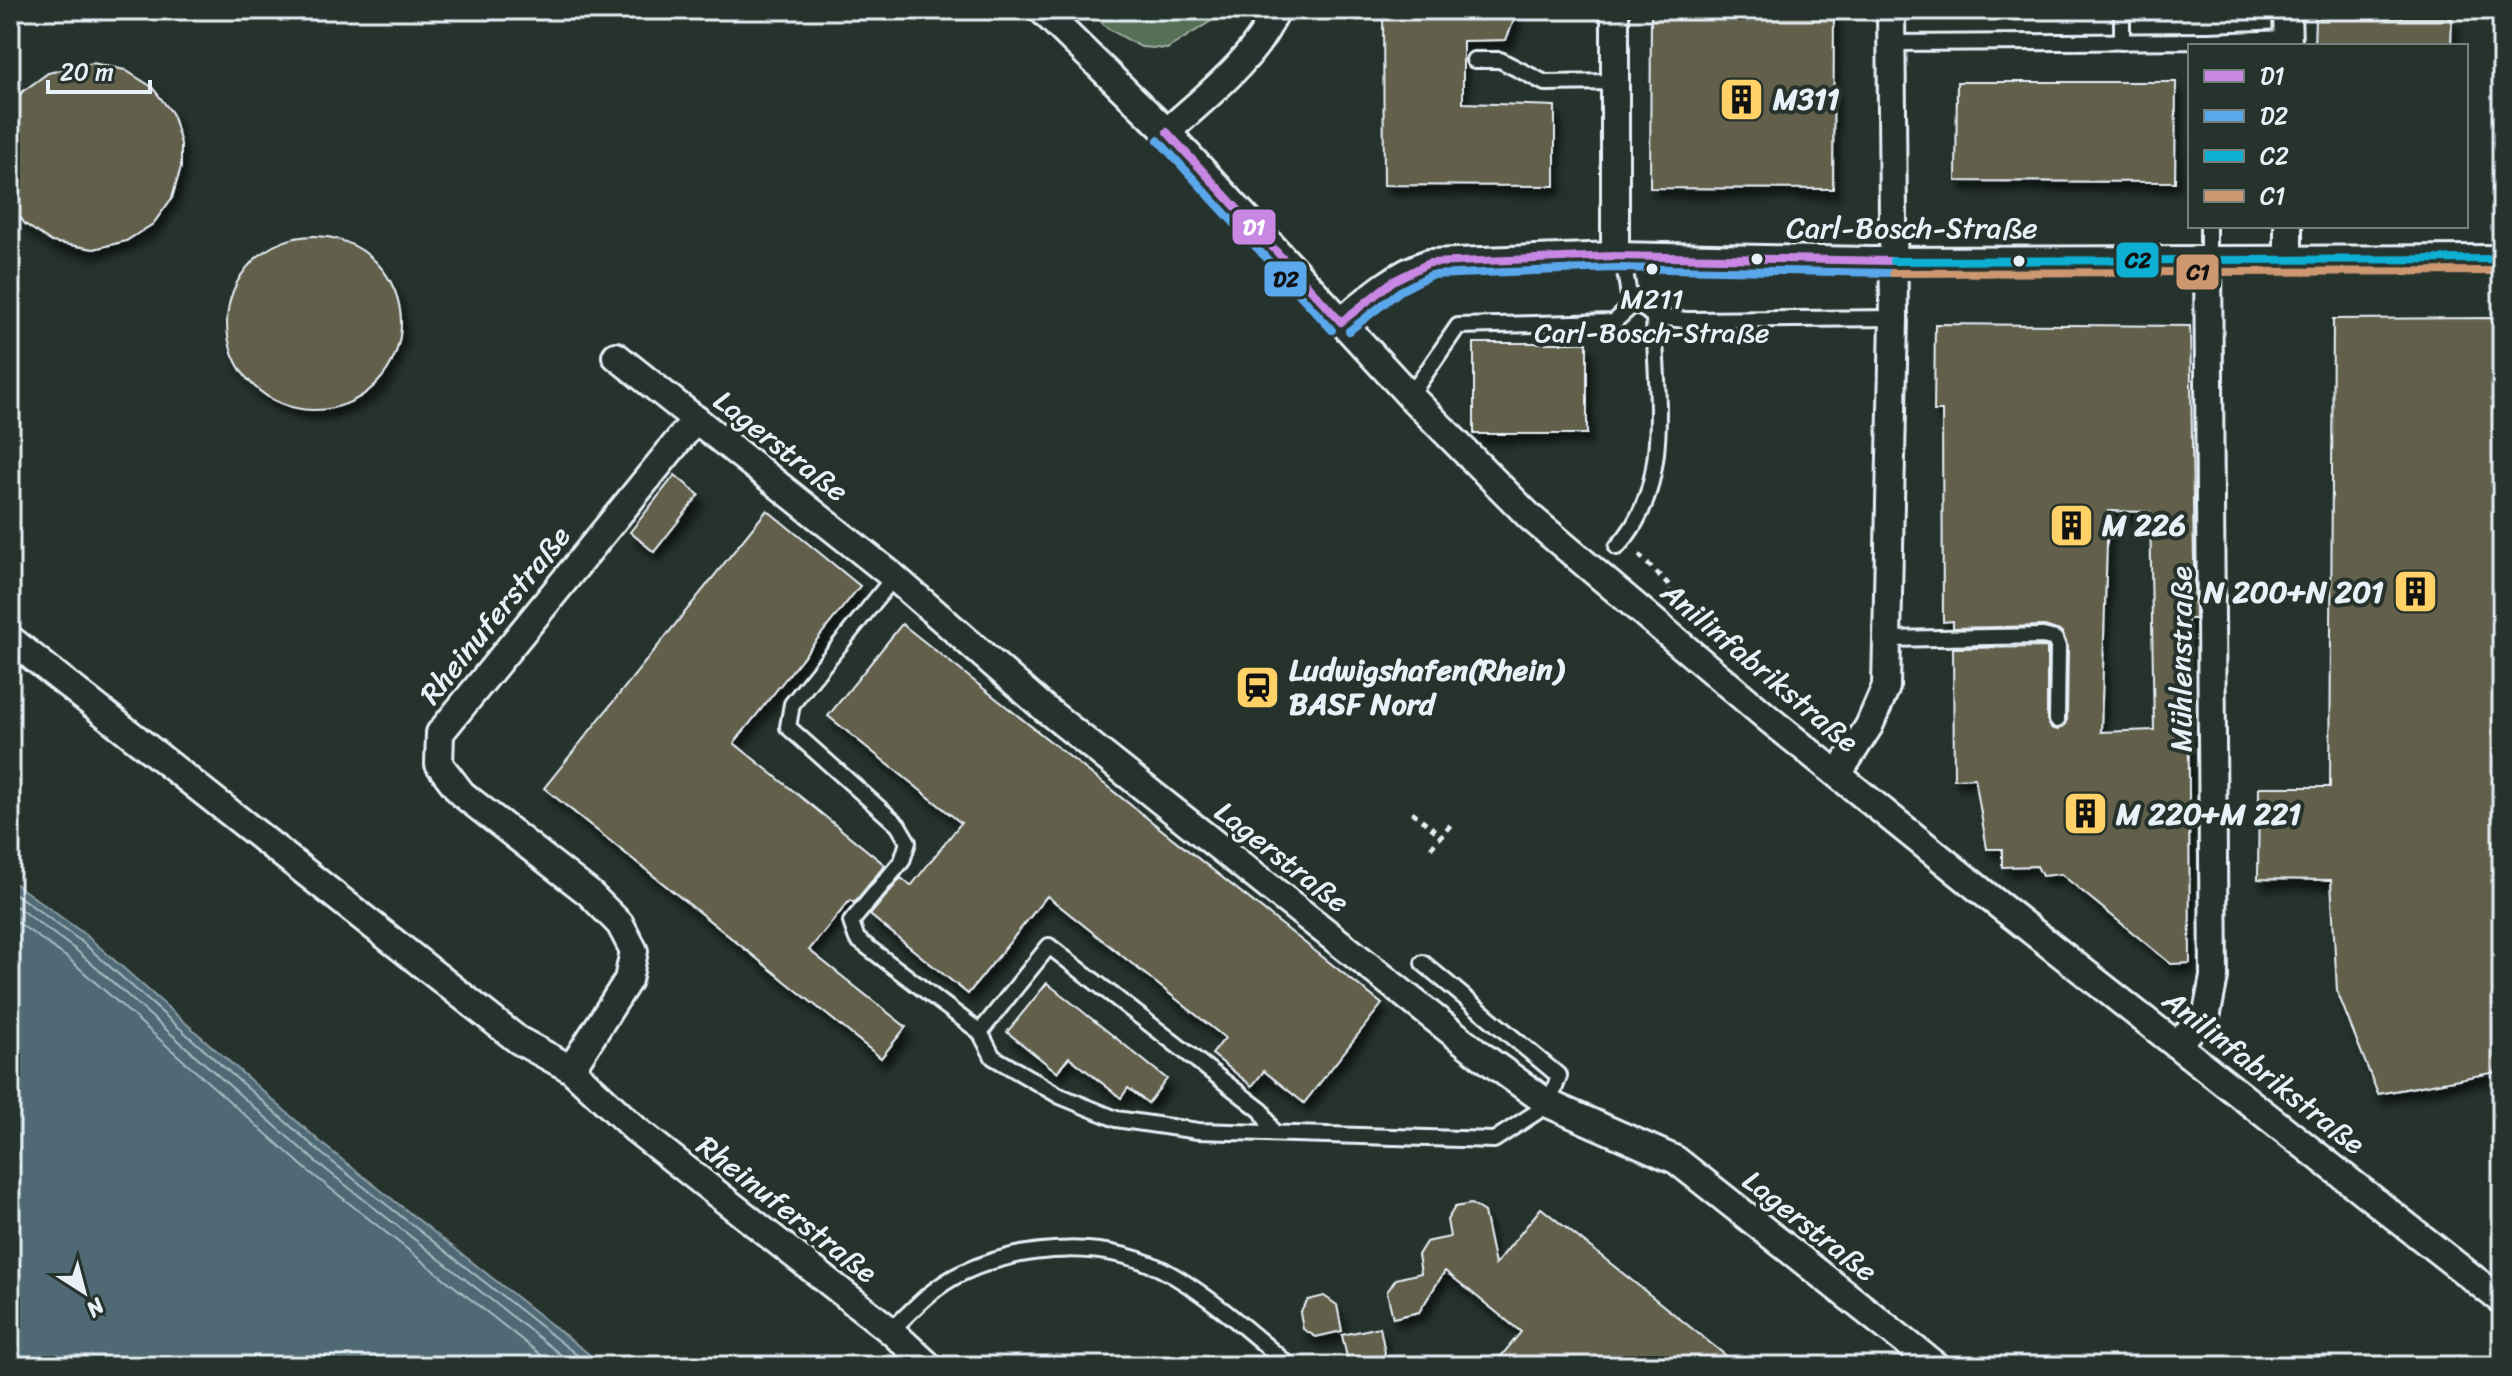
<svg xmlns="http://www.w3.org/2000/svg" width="2512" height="1376" font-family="Sriracha,sans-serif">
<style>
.green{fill:#577056;stroke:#a0b0a7;stroke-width:2}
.water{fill:#4f6974;stroke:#8c9fa9;stroke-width:2}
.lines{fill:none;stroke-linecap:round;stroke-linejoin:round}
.shore{stroke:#abbbc3;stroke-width:2}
.building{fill:#625e4b;stroke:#e8f1f8;stroke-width:2;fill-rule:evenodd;filter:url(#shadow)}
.service-casing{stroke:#e8f1f8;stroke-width:20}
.minor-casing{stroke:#e8f1f8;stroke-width:32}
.path{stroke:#e8f1f8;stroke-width:5;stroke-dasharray:6 6;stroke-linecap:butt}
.service{stroke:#26332d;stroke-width:14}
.minor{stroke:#26332d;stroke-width:26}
.bus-1-casing{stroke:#26332d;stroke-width:14}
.bus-2-casing{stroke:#26332d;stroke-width:14}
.bus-3-casing{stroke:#26332d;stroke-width:14}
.bus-4-casing{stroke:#26332d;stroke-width:14}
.bus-1{stroke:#c787e3;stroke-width:8}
.bus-2{stroke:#5aa8eb;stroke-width:8}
.bus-3{stroke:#0dafd3;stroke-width:8}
.bus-4{stroke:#cd976f;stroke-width:8}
.bus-dot{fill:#e8f1f8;stroke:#26332d;stroke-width:3}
.labels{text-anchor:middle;stroke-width:8;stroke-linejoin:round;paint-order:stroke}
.bus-label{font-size:28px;fill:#e8f1f8;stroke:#26332d}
.poi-label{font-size:30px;font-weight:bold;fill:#e8f1f8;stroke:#26332d;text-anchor:start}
.street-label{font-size:30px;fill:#e8f1f8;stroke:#26332d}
.line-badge{stroke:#26332d;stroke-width:3}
.badge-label{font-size:22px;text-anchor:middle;font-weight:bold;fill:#fff}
.pale-badge-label{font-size:22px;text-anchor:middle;font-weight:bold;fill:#111}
</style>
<defs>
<filter id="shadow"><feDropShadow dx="5" dy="9" stdDeviation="4" flood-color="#0009"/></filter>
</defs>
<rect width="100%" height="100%" fill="#26332d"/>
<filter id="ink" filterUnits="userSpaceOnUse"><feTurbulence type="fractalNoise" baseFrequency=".0125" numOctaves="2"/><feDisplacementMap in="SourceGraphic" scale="16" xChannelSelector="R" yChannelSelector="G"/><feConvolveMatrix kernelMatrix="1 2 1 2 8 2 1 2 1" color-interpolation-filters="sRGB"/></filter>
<g filter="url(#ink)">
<path class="green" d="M1090 10H1217L1211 21 1167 49 1141 47 1107 28Z"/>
<path class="water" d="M10 880 87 936 326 1147 604 1366H10Z"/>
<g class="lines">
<g class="shore">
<path d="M10 890 82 942 321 1153 591 1366"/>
<path d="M10 902 76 950 315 1161 575 1366"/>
<path d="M10 917 69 959 307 1170 555 1366"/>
</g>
</g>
<g class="building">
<path d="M1383 10H1518L1506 40 1463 41V103L1555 106V186L1384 185Z"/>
<path d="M1651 10H1834L1833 189 1650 188Z"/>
<path d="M2315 18H2452L2451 46H2314Z"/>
<path d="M93 63 125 70 152 87 172 113 181 144V167L172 198 153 224 126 241 94 249 52 242 25 224 10 203V110L22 92 48 73Z"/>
<path d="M1957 82H2176L2175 182 1956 181Z"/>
<circle cx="314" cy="323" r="87"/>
<path d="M2493 318 2502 1071 2378 1094 2337 991 2331 880 2258 879 2259 787H2330L2333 319Z"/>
<path d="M1935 324 2190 326 2195 619H2188L2190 963 2171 964 2061 874 2042 876 2037 866 2002 867V849H1987L1975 778 1954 779 1953 648 2047 647V720L2051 728 2058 730 2067 720 2068 647 2062 632 2045 626 1953 628V621L1943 622 1942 411H1934ZM2108 511 2150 512 2154 730 2101 732Z"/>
<rect x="1474" y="343" width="113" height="91"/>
<path d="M675 475 699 495 654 552 630 532Z"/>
<path d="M767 510 860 586 734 743 885 865 854 903 850 900 809 950 906 1027 881 1058 544 788Z"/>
<path d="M902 624 1382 1004 1304 1103 1264 1071 1252 1086 1212 1054 1225 1038 1047 896 968 994 870 915 901 878 911 886 961 823 828 716Z"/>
<path d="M1047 983 1167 1079 1148 1103 1128 1088 1121 1098 1069 1057 1057 1072 1007 1032Z"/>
<path d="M1471 1204 1484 1212 1495 1265 1541 1208 1739 1366H1493L1521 1332 1445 1271 1419 1312 1393 1318 1387 1292 1396 1279 1421 1273 1418 1255 1426 1242 1450 1237 1447 1220 1455 1207Z"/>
<path d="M1324 1296 1337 1305 1342 1331 1316 1337 1303 1329 1300 1313 1308 1300Z"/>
<path d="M1380 1327 1385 1353 1377 1366H1349L1342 1335Z"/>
</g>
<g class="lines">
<defs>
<g id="service">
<path d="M2208 41 2288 38"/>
<path d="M2122 42V10"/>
<path d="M1891 43 2208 41V46"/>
<path d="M1474 60H1500L1545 83 1615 82"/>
<path d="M1623 258 1629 296 1654 317 1687 320 1894 318"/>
<path d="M2208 261V226"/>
<path d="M1410 396 1458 326 1614 322 1635 303"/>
<path d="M1617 547C1673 489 1656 392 1654 317"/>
<path d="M894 577 792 704 788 727 898 825 908 842 902 861 851 922 857 939 980 1032"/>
<path d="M1888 639 2043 636 2055 639 2058 647 2057 720"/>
<path d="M1273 1133 1262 1111 1049 946 980 1032 993 1057 1060 1096 1116 1119 1198 1131 1494 1140 1549 1104 1559 1076 1423 963"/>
<path d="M891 1331C913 1309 934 1286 962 1273 1026 1243 1112 1239 1174 1276 1216 1301 1253 1335 1290 1366"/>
</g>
<g id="minor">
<path d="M1042 10 1167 132 1410 396 1530 517 1770 720 1990 898 2502 1301"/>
<path d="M2287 10 2288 46"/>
<path d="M1167 132C1206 96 1255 60 1276 10"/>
<path d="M2288 226V261"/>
<path d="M1615 256V10"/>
<path d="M1341 322C1369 298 1394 275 1429 263L1615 256 1870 261 2502 259"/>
<path d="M616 356 894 577 1044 708 1482 1056 1549 1104 1676 1160 1936 1366"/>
<path d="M10 639 518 1040 571 1069 635 1129 891 1331 929 1366"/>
<path d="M1838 774 1869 726 1886 687 1894 318 1891 10"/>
<path d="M2177 1044 2207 1013 2214 977 2208 261"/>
<path d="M571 1069 628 980 634 951 620 924 589 893 462 794 439 764 440 733 696 419"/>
</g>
</defs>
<use href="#service" class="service-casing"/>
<use href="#minor" class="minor-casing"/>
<g class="path">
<path d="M1639 555 1671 587V599"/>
<path d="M1412 812 1442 836"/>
<path d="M1431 848 1452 823"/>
</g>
<use href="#service" class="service"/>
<use href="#minor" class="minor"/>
<defs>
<g id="bus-1">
<path d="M1167 132 1341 322"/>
<path d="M1341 322 1393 281 1429 263 1615 256 1893 261"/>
</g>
<g id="bus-2">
<path d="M1158 140 1332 330"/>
<path d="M1349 331 1400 291 1431 275 1615 268 1893 273"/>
</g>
<path id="bus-3" d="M1893 261 2502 259"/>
<path id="bus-4" d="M1893 273 2502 271"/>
</defs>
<use href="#bus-1" class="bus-1-casing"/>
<use href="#bus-2" class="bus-2-casing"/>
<use href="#bus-3" class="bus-3-casing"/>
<use href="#bus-4" class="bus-4-casing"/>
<use href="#bus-1" class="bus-1"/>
<use href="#bus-2" class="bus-2"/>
<use href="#bus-3" class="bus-3"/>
<use href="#bus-4" class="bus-4"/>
</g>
</g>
<defs>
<symbol id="building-square" viewBox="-11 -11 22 22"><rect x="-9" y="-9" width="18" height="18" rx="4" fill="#ffd166" stroke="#26332d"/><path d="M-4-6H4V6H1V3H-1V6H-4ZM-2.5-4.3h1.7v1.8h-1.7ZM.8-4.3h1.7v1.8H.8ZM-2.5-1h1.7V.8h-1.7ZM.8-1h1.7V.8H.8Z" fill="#111"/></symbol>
<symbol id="station-square" viewBox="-11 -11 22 22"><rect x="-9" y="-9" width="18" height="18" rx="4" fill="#ffd166" stroke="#26332d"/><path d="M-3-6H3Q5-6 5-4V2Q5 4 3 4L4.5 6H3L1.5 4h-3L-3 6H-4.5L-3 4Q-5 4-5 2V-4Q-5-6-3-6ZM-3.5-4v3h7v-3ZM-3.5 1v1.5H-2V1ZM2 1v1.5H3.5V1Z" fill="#111"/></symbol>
</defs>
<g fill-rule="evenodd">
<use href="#building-square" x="1716" y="74" width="51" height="51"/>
<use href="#building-square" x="2046" y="500" width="51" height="51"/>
<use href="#building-square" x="2390" y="566" width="51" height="51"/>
<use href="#station-square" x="1232" y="662" width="51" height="51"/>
<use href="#building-square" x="2060" y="788" width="51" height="51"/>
</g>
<g class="bus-dot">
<circle cx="1757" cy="259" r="7"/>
<circle cx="2019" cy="261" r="7"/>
<circle cx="1652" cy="269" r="7"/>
</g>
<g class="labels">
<g class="bus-label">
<text x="1652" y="308">M211<tspan x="1652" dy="34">Carl-Bosch-Straße</tspan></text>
</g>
<g class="poi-label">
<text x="1773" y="109">M311</text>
<text x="2102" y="535">M 226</text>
<text x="2384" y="602" text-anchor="end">N 200+N 201</text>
<text x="1289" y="680">Ludwigshafen(Rhein)<tspan x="1289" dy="34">BASF Nord</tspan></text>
<text x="2116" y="824">M 220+M 221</text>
</g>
<g class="street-label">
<text x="1912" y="238">Carl-Bosch-Straße</text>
<text transform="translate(781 446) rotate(38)" y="10">Lagerstraße</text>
<text transform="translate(495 615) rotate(-51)" y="10">Rheinuferstraße</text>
<text transform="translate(2181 659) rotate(-90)" y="10">Mühlenstraße</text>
<text transform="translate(1760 667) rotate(40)" y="10">Anilinfabrikstraße</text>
<text transform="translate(1282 857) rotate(38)" y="10">Lagerstraße</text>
<text transform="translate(2264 1072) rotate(38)" y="10">Anilinfabrikstraße</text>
<text transform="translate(787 1209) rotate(38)" y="10">Rheinuferstraße</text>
<text transform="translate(1810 1226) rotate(38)" y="10">Lagerstraße</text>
</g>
</g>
<g class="line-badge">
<rect x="1231" y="208" width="46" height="38" rx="8" fill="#c787e3"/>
<rect x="2115" y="241" width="45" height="38" rx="8" fill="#0dafd3"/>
<rect x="2175" y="253" width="45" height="38" rx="8" fill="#cd976f"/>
<rect x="1263" y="260" width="45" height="38" rx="8" fill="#5aa8eb"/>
</g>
<g class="badge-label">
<text x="1254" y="235">D1</text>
</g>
<g class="pale-badge-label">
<text x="2138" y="268">C2</text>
<text x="2198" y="280">C1</text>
<text x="1286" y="287">D2</text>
</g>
<rect width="2512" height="1376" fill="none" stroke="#26332d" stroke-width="40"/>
<rect x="20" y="20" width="2472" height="1336" fill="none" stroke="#e8f1f8" stroke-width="3" filter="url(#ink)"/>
<rect x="2188" y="44" width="280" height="184" fill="#26332d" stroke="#747f7e" stroke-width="2"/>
<rect x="2204" y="70" width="40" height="12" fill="#c787e3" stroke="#747f7e" stroke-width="2"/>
<text x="2260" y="84" font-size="24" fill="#e8f1f8">D1</text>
<rect x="2204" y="110" width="40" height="12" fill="#5aa8eb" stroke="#747f7e" stroke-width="2"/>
<text x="2260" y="124" font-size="24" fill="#e8f1f8">D2</text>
<rect x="2204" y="150" width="40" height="12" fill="#0dafd3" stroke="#747f7e" stroke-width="2"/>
<text x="2260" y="164" font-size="24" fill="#e8f1f8">C2</text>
<rect x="2204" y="190" width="40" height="12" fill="#cd976f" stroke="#747f7e" stroke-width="2"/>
<text x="2260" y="204" font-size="24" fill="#e8f1f8">C1</text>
<g transform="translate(84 1292) rotate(144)" stroke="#26332d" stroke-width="6" paint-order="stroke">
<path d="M0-6L14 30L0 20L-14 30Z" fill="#e8f1f8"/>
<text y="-12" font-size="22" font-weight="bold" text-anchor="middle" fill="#e8f1f8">N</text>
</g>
<path d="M48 80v12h102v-12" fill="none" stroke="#e8f1f8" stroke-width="4"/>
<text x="60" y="80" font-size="24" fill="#e8f1f8" stroke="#26332d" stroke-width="6" paint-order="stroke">20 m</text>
</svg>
